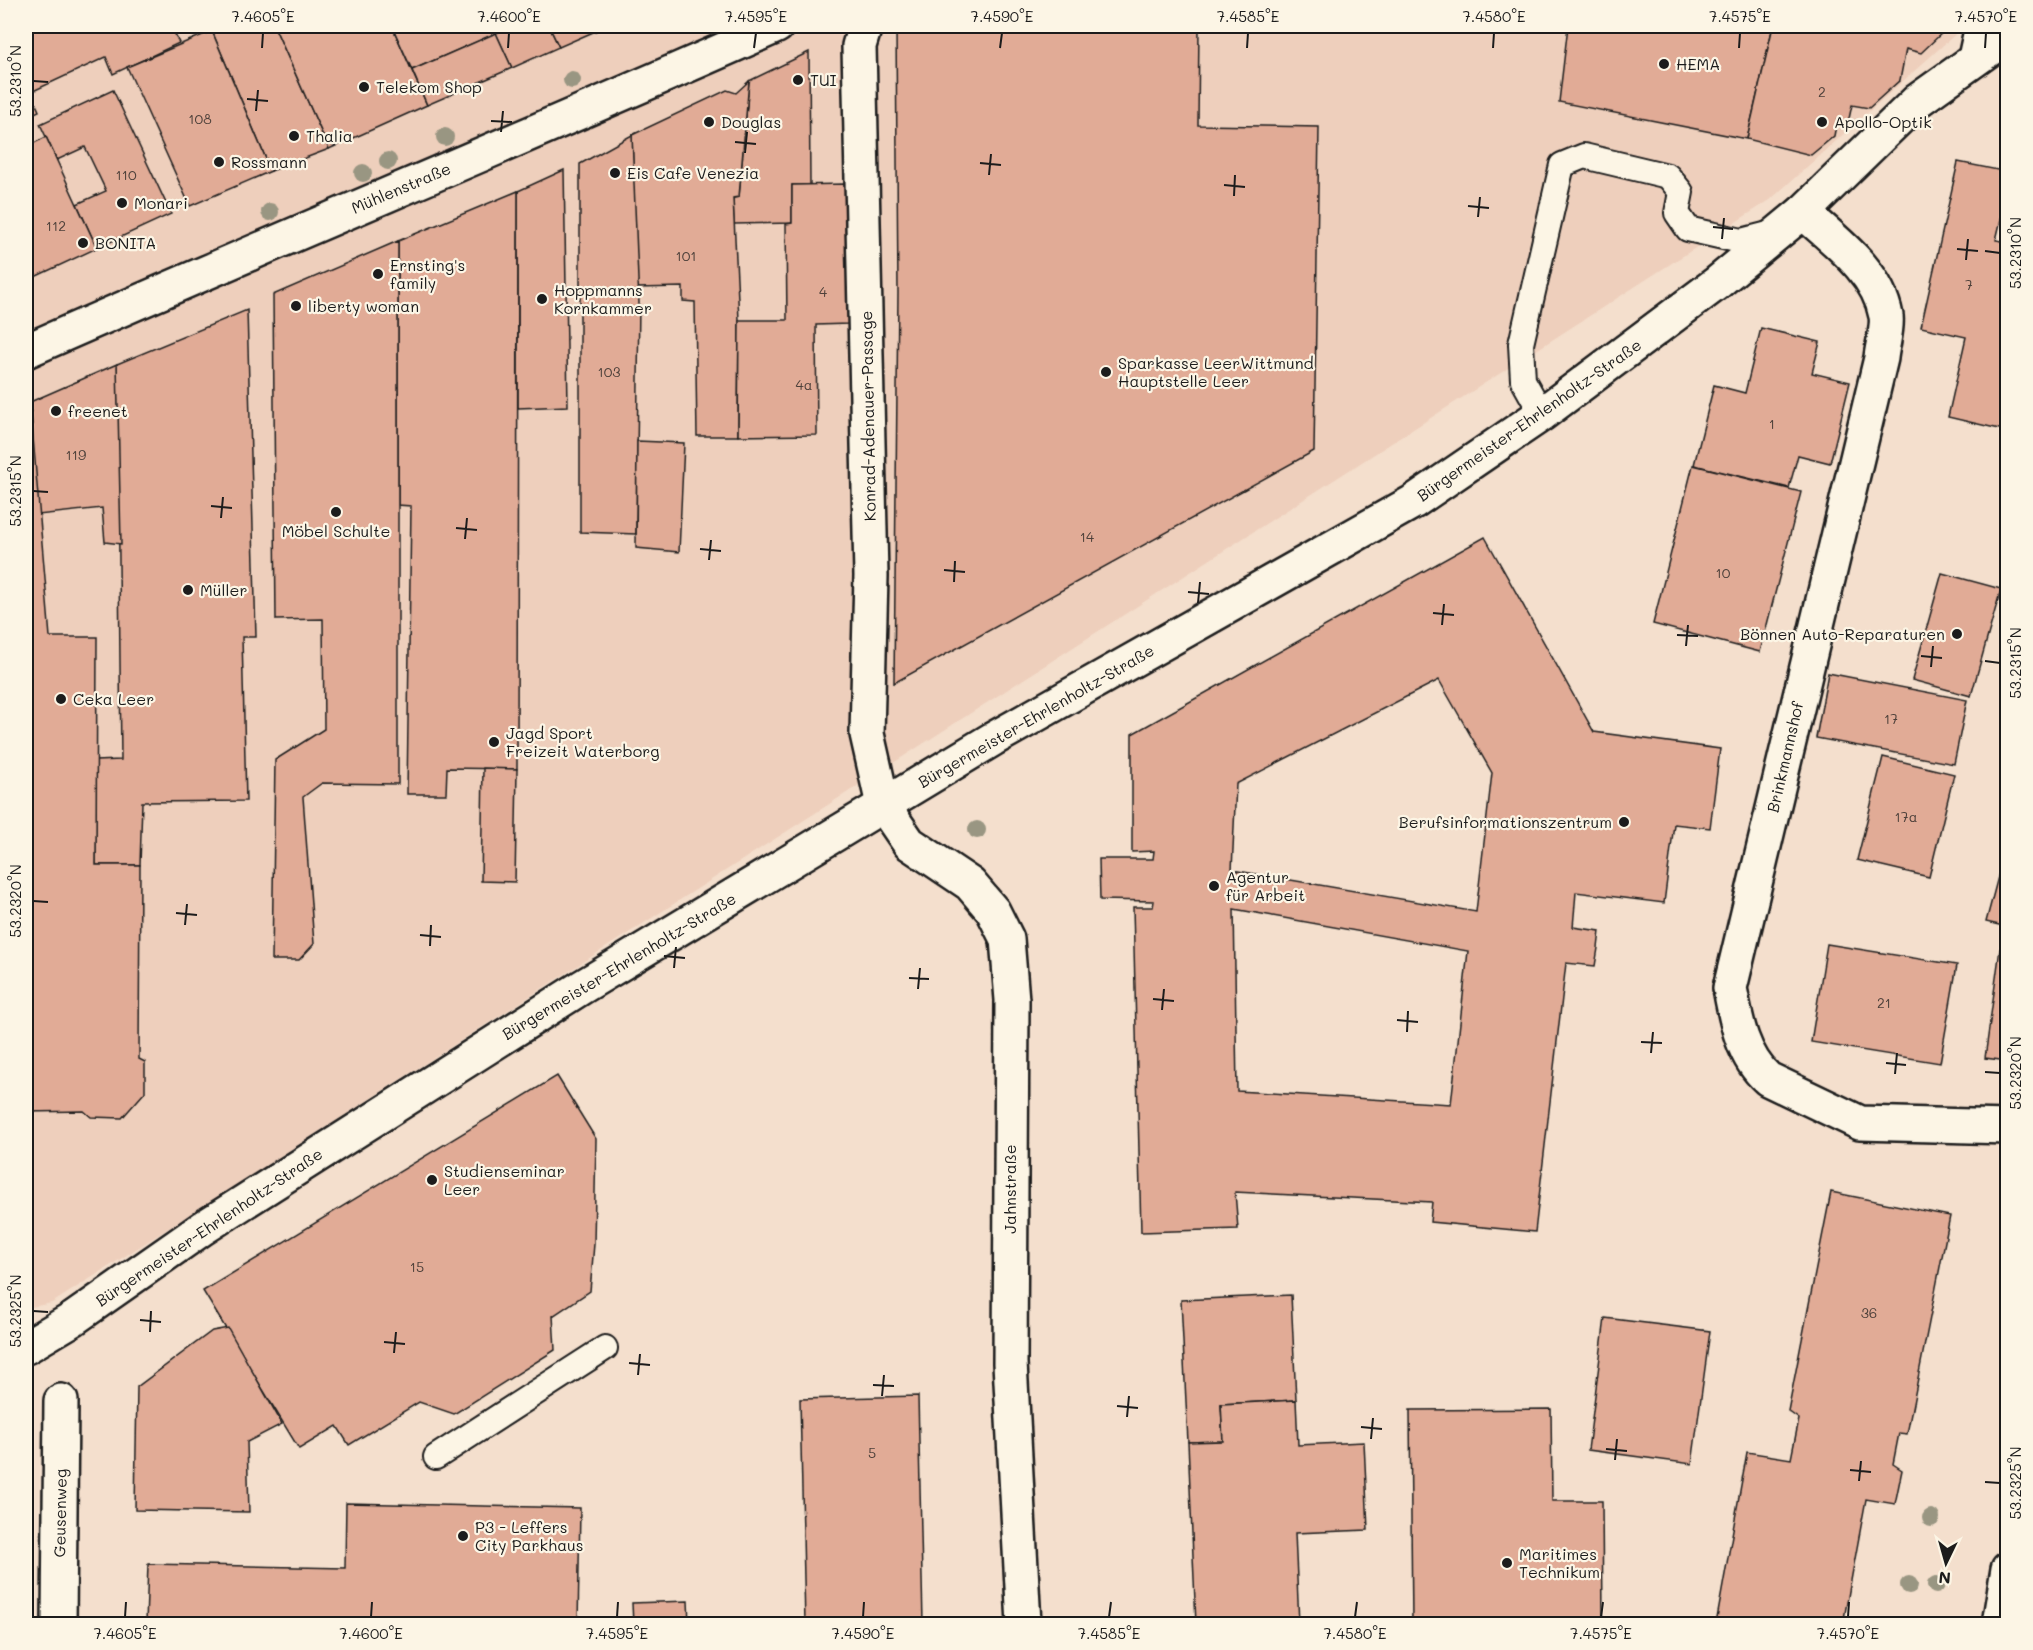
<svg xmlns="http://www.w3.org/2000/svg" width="2033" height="1650" font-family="Mali,sans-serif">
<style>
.built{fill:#eecfbc}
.building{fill:#e1ab96;stroke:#1c1c1c;stroke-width:1.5;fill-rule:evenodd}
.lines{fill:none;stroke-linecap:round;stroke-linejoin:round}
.service-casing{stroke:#1c1c1c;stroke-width:28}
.pedestrian-casing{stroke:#1c1c1c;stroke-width:38}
.minor-casing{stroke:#1c1c1c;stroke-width:38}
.secondary-casing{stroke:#1c1c1c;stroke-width:38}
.service{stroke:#fcf5e5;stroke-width:24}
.pedestrian{stroke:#fcf5e5;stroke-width:33}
.minor{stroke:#fcf5e5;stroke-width:33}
.secondary{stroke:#fcf5e5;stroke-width:33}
.tree{fill:#999682}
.ticks{fill:none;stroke:#1c1c1c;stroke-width:2}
.poi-dot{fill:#1c1c1c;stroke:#fcf5e5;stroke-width:2}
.labels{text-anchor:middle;stroke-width:4.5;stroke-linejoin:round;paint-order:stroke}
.number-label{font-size:14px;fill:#4d403a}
.poi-label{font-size:16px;fill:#1c1c1c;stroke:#fcf5e5;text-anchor:start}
.street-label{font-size:16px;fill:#1c1c1c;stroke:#fcf5e5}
.neatline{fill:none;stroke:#1c1c1c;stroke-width:2}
.ticks-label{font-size:15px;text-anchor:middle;fill:#1c1c1c}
</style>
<rect width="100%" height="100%" fill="#f4dfcd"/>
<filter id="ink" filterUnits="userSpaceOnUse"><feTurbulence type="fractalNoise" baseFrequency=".0167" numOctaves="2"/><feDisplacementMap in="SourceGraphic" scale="12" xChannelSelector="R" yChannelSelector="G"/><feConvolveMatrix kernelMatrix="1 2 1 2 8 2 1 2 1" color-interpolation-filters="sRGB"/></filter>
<g filter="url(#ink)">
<path class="built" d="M26 26H1960L1959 31 1770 200 52 1303 26 1308Z"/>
<g class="building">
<path d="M26 26H171L179 43 113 74 106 57 31 92 26 81Z"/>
<path d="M225 26H274L329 149 271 171 212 31Z"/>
<path d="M274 26H392L427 105 329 149Z"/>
<path d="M392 26H513L412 70Z"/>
<path d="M513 26H549L559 47 512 68 496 33Z"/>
<path d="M549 26H607L559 47Z"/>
<path d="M896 26H1199L1198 125 1319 127 1314 451 894 683 898 293Z"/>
<path d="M1568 26H1773L1747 139 1559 102Z"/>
<path d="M1773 26H1944L1943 32 1921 53 1906 49 1900 80 1869 108 1852 105 1848 123 1837 120 1834 136 1811 155 1747 139Z"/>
<path d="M212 31 271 171 190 206 127 67Z"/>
<path d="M496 33 512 68 427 105 412 70Z"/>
<path d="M809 52 810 185H792V223L734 224 733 198 739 197 749 81Z"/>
<path d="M26 81 39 111 26 117Z"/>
<path d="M749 81 739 197 733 198 739 320 738 436H697L695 302 683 301V287L636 288 632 135 727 90 736 93Z"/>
<path d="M113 90 171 214 97 248 77 204 106 191 85 147 57 160 40 124Z"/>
<path d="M632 135 639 303 636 534 580 532V164Z"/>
<path d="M46 137 97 248 26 281V147Z"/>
<path d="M1958 162 2008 172V190L1996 240 2008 242V431L1948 417 1966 337 1921 327Z"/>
<path d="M564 170 568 406 518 408V191Z"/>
<path d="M846 184 848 324 816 325 817 435 738 436 739 320H787L786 224 792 223V185Z"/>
<path d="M518 191 517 769 447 768 446 794H407L411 506 398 505V241Z"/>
<path d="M398 241V784L322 783 303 797 314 944 299 960H272L275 760 324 729 323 619 276 620 273 295Z"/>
<path d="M247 310 256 637H242L246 801 142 802 140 865H96L95 761 121 760 117 364Z"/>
<path d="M1761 328 1820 342 1812 373 1850 382 1830 463 1798 455 1789 488 1694 465 1714 385 1745 393Z"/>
<path d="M117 364 121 544 105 542 102 508 38 515 30 402Z"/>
<path d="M30 402 50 637H97L96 865H140L139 1059 145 1062V1092L122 1118 91 1117 84 1111 26 1112V404Z"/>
<path d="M637 441 684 443 679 552 636 548Z"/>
<path d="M1693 465 1801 492 1760 652 1653 624Z"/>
<path d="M1485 537 1594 732 1720 749 1710 828 1674 824 1664 903 1576 892 1573 927 1600 931 1598 948 1595 966 1566 963 1535 1232 1430 1222 1432 1202 1235 1192 1238 1229 1141 1232 1133 907H1153L1154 901 1100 900 1099 859H1153L1154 851 1132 852V734ZM1439 680 1492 773 1476 912 1232 870 1236 784ZM1234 909 1468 951 1451 1104 1237 1091Z"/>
<path d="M1942 573 2001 589 1971 696 1912 680Z"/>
<path d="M1828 673 1967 700 1954 764 1816 738Z"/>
<path d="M1883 757 1954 774 1929 877 1857 860Z"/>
<path d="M483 768 517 769 515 882 481 881Z"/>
<path d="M2008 839V927L1986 922Z"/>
<path d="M1827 944 1957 965 1940 1063 1811 1042Z"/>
<path d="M2000 949 2008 950V1061L1985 1058Z"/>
<path d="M557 1076 596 1139 594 1244 590 1291 553 1316 555 1350 454 1414 419 1402 349 1445 337 1426 299 1449 203 1291Z"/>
<path d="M1831 1192 1950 1216 1907 1434 1899 1433 1893 1464 1902 1470 1895 1504 1866 1499 1843 1624H1716L1747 1452 1791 1459 1799 1419 1788 1411Z"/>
<path d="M1291 1295 1296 1400 1221 1404 1223 1441 1188 1442 1181 1300Z"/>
<path d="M1605 1318 1710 1331 1692 1464 1588 1450Z"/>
<path d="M228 1328 282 1424 247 1442 249 1512 135 1510 137 1387 212 1331Z"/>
<path d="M918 1396 923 1624H805L800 1399Z"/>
<path d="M1296 1400 1298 1445 1364 1442 1368 1530 1295 1533 1299 1624H1196L1188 1442 1223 1441 1221 1404Z"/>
<path d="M1551 1409 1552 1501H1602L1603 1624H1412L1410 1410Z"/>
<path d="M346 1503 580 1508 578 1624H146L148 1564 345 1568Z"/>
<path d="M688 1601 689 1624H633L632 1603Z"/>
</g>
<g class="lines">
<defs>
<g id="service">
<path d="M1542 414 1523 380 1521 344 1562 165 1584 156 1668 176 1681 192 1677 213 1688 229 1741 241 1772 233"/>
<path d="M436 1457 605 1348"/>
</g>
<g id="pedestrian">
<path d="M865 26 859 46 871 576 867 734 883 805"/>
<path d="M26 351C275 241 527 137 777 26"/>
</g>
<g id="minor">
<path d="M1975 58 1982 26"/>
<path d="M1803 212C1835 241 1878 271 1886 316 1888 328 1882 346 1881 358L1730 988C1736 1020 1742 1056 1768 1079L1860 1123 2008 1127"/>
<path d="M883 805 909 843 970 884 993 911 1007 939 1012 1000 1010 1363 1024 1624"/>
<path d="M59 1624 61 1401"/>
<path d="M1999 1624 2008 1569"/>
</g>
<path id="secondary" d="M26 1347 73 1319 203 1228 582 987 993 739 1413 502 1542 414 1717 283 1803 212 1917 101 2008 36"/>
</defs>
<use href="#service" class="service-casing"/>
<use href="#pedestrian" class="pedestrian-casing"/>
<use href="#minor" class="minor-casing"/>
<use href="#secondary" class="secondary-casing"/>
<use href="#service" class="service"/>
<use href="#pedestrian" class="pedestrian"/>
<use href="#minor" class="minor"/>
<use href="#secondary" class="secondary"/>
</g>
<g class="tree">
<circle cx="572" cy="80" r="9"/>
<circle cx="445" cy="137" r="9"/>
<circle cx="388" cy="161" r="9"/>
<circle cx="363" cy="173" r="9"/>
<circle cx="270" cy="212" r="9"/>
<circle cx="977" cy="830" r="9"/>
<circle cx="1931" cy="1518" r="9"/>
<circle cx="1909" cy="1585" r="9"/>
<circle cx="1936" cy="1585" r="9"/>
</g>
</g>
<path class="ticks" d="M262 48 263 33M508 48 509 33M754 48 756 33M1000 48 1002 33M1247 48 1248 33M1493 48 1494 33M1739 48 1740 33M1985 48 1986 33M33 81 48 82M247 99 268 101M256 111 258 90M491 121 512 122M501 132 503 111M735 142 756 144M745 153 747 132M980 163 1001 165M989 175 991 154M1224 185 1245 187M1234 196 1235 175M1468 206 1489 208M1478 217 1480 197M1713 227 1733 229M1722 239 1724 218M1957 249 1978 251M1985 251 2000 253M1966 260 1968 239M33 491 48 492M211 506 232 508M221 518 223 497M456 528 477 530M465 539 467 518M700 549 721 551M709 560 711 540M944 570 965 572M954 582 955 561M1188 592 1209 594M1198 603 1200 582M1433 613 1454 615M1442 625 1444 604M1677 635 1698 636M1686 646 1688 625M1921 656 1942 658M1985 661 2000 663M1931 667 1933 646M33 901 48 902M176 913 197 915M185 925 187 904M420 935 441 937M430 946 431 925M664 956 685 958M674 968 676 947M909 978 929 979M918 989 920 968M1153 999 1174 1001M1162 1010 1164 989M1397 1020 1418 1022M1407 1032 1408 1011M1641 1042 1662 1043M1651 1053 1653 1032M1886 1063 1906 1065M1985 1072 2000 1073M1895 1074 1897 1053M33 1311 48 1312M140 1320 161 1322M150 1332 151 1311M384 1342 405 1344M394 1353 396 1332M629 1363 650 1365M638 1375 640 1354M873 1385 894 1386M882 1396 884 1375M1117 1406 1138 1408M1127 1417 1129 1396M1361 1427 1382 1429M1371 1439 1373 1418M1606 1449 1627 1451M1615 1460 1617 1439M1850 1470 1871 1472M1859 1481 1861 1461M1985 1482 2000 1483M125 1617 126 1602M371 1617 372 1602M617 1617 618 1602M863 1617 864 1602M1109 1617 1111 1602M1355 1617 1357 1602M1601 1617 1603 1602M1848 1617 1849 1602"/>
<g class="poi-dot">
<circle cx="1664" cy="64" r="6"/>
<circle cx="798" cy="80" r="6"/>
<circle cx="364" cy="87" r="6"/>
<circle cx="709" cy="122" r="6"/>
<circle cx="1822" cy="122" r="6"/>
<circle cx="294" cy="136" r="6"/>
<circle cx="219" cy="162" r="6"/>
<circle cx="615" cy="173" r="6"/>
<circle cx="122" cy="203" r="6"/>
<circle cx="83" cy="243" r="6"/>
<circle cx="378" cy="274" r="6"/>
<circle cx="542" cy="299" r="6"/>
<circle cx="296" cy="306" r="6"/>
<circle cx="1106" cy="372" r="6"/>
<circle cx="56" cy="411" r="6"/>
<circle cx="336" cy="512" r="6"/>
<circle cx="188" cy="590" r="6"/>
<circle cx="1957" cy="634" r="6"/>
<circle cx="61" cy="699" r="6"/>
<circle cx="494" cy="742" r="6"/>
<circle cx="1624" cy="822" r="6"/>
<circle cx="1214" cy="886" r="6"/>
<circle cx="432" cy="1180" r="6"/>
<circle cx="463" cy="1536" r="6"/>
<circle cx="1507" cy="1563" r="6"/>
</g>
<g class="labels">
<g class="number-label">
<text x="1822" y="97">2</text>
<text x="200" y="124">108</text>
<text x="126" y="180">110</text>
<text x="56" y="231">112</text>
<text x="686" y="261">101</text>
<text x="1969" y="290">7</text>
<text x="823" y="297">4</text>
<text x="609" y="377">103</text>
<text x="804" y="390">4a</text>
<text x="1772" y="429">1</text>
<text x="76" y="460">119</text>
<text x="1087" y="542">14</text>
<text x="1723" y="578">10</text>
<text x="1891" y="724">17</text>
<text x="1906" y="822">17a</text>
<text x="1884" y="1008">21</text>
<text x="417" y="1272">15</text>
<text x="1869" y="1318">36</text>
<text x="872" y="1458">5</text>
</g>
<g class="poi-label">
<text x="1676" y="70">HEMA</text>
<text x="810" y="86">TUI</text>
<text x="376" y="93">Telekom Shop</text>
<text x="721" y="128">Douglas</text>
<text x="1834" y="128">Apollo-Optik</text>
<text x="306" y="142">Thalia</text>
<text x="231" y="168">Rossmann</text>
<text x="627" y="179">Eis Cafe Venezia</text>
<text x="134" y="209">Monari</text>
<text x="95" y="249">BONITA</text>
<text x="390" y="271">Ernsting's<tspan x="390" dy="18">family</tspan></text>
<text x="554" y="296">Hoppmanns<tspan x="554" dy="18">Kornkammer</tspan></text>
<text x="308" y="312">liberty woman</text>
<text x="1118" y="369">Sparkasse LeerWittmund<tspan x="1118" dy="18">Hauptstelle Leer</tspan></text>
<text x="68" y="417">freenet</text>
<text x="336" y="537" text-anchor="middle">Möbel Schulte</text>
<text x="200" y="596">Müller</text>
<text x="1945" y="640" text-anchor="end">Bönnen Auto-Reparaturen</text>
<text x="73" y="705">Ceka Leer</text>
<text x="506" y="739">Jagd Sport<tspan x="506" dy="18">Freizeit Waterborg</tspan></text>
<text x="1612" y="828" text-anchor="end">Berufsinformationszentrum</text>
<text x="1226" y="883">Agentur<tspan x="1226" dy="18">für Arbeit</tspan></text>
<text x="444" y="1177">Studienseminar<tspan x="444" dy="18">Leer</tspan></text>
<text x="475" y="1533">P3 - Leffers<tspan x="475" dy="18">City Parkhaus</tspan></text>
<text x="1519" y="1560">Maritimes<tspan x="1519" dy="18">Technikum</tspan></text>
</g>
<g class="street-label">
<text transform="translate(401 188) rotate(-23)" y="6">Mühlenstraße</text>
<text transform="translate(868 416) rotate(-91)" y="6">Konrad-Adenauer-Passage</text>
<text transform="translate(1529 420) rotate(-35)" y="6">Bürgermeister-Ehrlenholtz-Straße</text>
<text transform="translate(1036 716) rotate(-30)" y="6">Bürgermeister-Ehrlenholtz-Straße</text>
<text transform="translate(1785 757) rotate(-77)" y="6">Brinkmannshof</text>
<text transform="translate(619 966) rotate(-31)" y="6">Bürgermeister-Ehrlenholtz-Straße</text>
<text transform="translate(1010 1189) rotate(-90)" y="6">Jahnstraße</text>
<text transform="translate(209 1227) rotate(-34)" y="6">Bürgermeister-Ehrlenholtz-Straße</text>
<text transform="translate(60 1513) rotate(-89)" y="6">Geusenweg</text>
</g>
</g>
<rect width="2033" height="1650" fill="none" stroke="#fcf5e5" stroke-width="66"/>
<g transform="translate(1946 1563) rotate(185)" stroke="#fcf5e5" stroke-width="4.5" paint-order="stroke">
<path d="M0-4.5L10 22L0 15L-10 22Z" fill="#1c1c1c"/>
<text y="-9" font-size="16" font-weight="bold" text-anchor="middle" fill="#1c1c1c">N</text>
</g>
<rect x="33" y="33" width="1967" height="1584" class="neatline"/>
<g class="ticks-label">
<text x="263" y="22">7.4605°E</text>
<text x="509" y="22">7.4600°E</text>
<text x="756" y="22">7.4595°E</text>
<text x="1002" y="22">7.4590°E</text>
<text x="1248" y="22">7.4585°E</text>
<text x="1494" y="22">7.4580°E</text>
<text x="1740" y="22">7.4575°E</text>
<text x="1986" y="22">7.4570°E</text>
<text transform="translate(16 81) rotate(-90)" y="5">53.2310°N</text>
<text transform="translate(2016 253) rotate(-90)" y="5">53.2310°N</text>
<text transform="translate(16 491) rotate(-90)" y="5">53.2315°N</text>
<text transform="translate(2016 663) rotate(-90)" y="5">53.2315°N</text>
<text transform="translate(16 901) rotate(-90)" y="5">53.2320°N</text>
<text transform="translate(2016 1073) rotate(-90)" y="5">53.2320°N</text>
<text transform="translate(16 1311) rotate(-90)" y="5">53.2325°N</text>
<text transform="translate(2016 1483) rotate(-90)" y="5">53.2325°N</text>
<text x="125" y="1639">7.4605°E</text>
<text x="371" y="1639">7.4600°E</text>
<text x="617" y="1639">7.4595°E</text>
<text x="863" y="1639">7.4590°E</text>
<text x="1109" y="1639">7.4585°E</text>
<text x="1355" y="1639">7.4580°E</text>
<text x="1601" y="1639">7.4575°E</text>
<text x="1848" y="1639">7.4570°E</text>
</g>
</svg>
